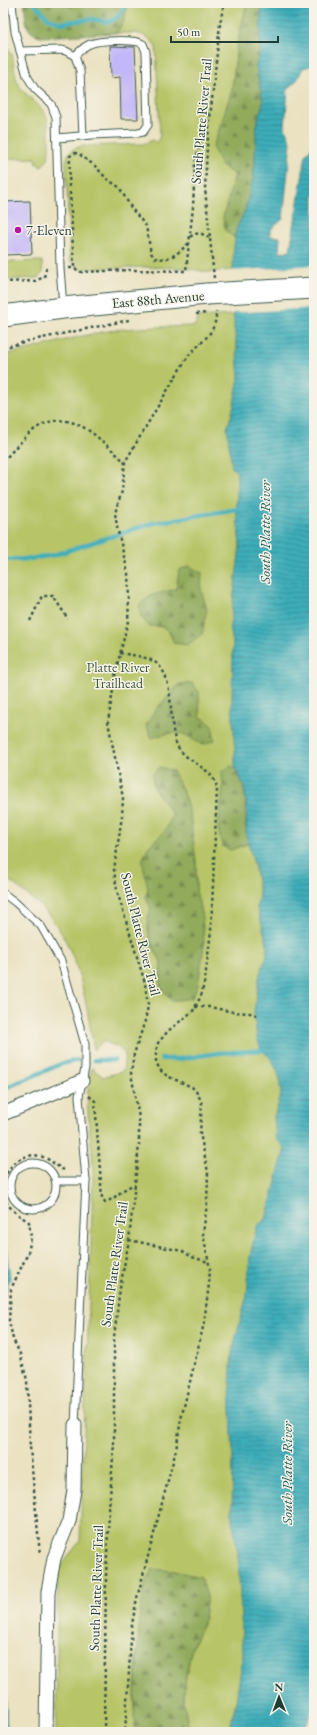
<svg xmlns="http://www.w3.org/2000/svg" width="317" height="1735" font-family="'EB Garamond',serif">
<style>
.green{fill:#b7c567;stroke:#6b814e;fill-rule:evenodd}
.forest{fill:url(#forest-firs);stroke:#587448}
.water{fill:url(#water-rules);stroke:#2e7576}
.pier{fill:#eae2c1}
.lines{fill:none;stroke-linecap:round;stroke-linejoin:round}
.stream{stroke:#3dadb9;stroke-width:4.5}
.building{fill:#c2b7f8}
.lane-casing{stroke:#3d5649;stroke-width:9}
.street-casing{stroke:#3d5649;stroke-width:15}
.primary-casing{stroke:#3d5649;stroke-width:23}
.path{stroke:#3d5649;stroke-width:2.5;stroke-dasharray:3 3;stroke-linecap:butt}
.lane{stroke:#fff;stroke-width:7}
.street{stroke:#fff;stroke-width:13}
.primary{stroke:#fff;stroke-width:21}
.primary-bridge-casing{stroke:#3d5649;stroke-width:23;stroke-linecap:butt}
.primary-bridge{stroke:#fff;stroke-width:21}
.poi-dot{fill:#b5179e;stroke:#f7f3e8;stroke-width:1.5}
.labels{text-anchor:middle;stroke-width:3;stroke-linejoin:round;paint-order:stroke}
.street-label{font-size:14px;fill:#1f3d34;stroke:#f7f3e8}
.poi-label{font-size:14px;fill:#1f3d34;stroke:#f7f3e8;text-anchor:start}
.park-label{font-size:14px;fill:#3d583e;stroke:#f7f3e8}
.water-label{font-size:15px;font-style:italic;fill:#285f5c;stroke:#f7f3e8}
</style>
<defs>
<pattern id="forest-firs" width="22" height="20" patternUnits="userSpaceOnUse"><rect width="22" height="20" fill="#91aa5c"/><path d="M5 1l3.5 6h-7zM16 11l3.5 6h-7z" fill="#768c4d"/></pattern>
<pattern id="water-rules" width="6" height="5" patternUnits="userSpaceOnUse"><rect width="6" height="5" fill="#3dadb9"/><path d="M0 2.5h6" fill="none" stroke="#338e97"/></pattern>
</defs>
<rect width="100%" height="100%" fill="#f7f3e8"/>
<filter id="ink" filterUnits="userSpaceOnUse"><feTurbulence type="fractalNoise" baseFrequency=".025" numOctaves="2"/><feDisplacementMap in="SourceGraphic" scale="8" xChannelSelector="R" yChannelSelector="G"/><feConvolveMatrix kernelMatrix="1 2 1 2 8 2 1 2 1" color-interpolation-filters="sRGB"/></filter>
<filter id="wash" filterUnits="userSpaceOnUse"><feTurbulence type="fractalNoise" baseFrequency=".012" numOctaves="4" result="noise"/><feDisplacementMap in="SourceGraphic" scale="16" xChannelSelector="R" yChannelSelector="G"/><feGaussianBlur stdDeviation="0.9" result="paint"/><feColorMatrix in="noise" values="0 0 0 0 0 0 0 0 0 0 0 0 0 0 0 0 0 1.4 0 .05"/><feComposite in="paint" operator="in"/></filter>
<g filter="url(#wash)">
<rect width="100%" height="100%" fill="#eae2c1"/>
<g class="green">
<path d="M132 3H247L237 46 232 90 213 148 221 165 235 175 223 218 226 231 235 238 233 270 208 272 184 268 145 267 78 269 75 262H70L66 162C67 152 73 148 82 146L143 144 153 140 156 143 160 136 156 47C147 31 133 33 116 33L123 23 127 7Z"/>
<path d="M3 45C17 51 12 70 18 83 24 96 39 102 46 115 49 121 50 151 48 158 47 162 44 164 40 167V164H36V158L3 159Z"/>
<path d="M42 261 43 273 38 278 3 280V262Z"/>
<path d="M234 315 239 378 232 414 227 428 237 472V514L240 546 230 626 233 643 232 705 235 753V759L238 775 240 847 248 843 252 854 259 894 257 907 267 943V956L260 973 254 1012 257 1038 261 1049 272 1060 279 1075 281 1095 274 1117 276 1139 285 1148 266 1219 257 1226 250 1256 247 1295 232 1352 230 1386 233 1454 232 1519 238 1553 243 1655 236 1702 229 1732H190L183 1701 186 1676 192 1647 203 1624 207 1596 144 1588C141 1610 139 1632 137 1655 135 1681 133 1706 136 1732H56L58 1570 80 1541C84 1420 90 1298 93 1177 94 1140 81 1105 92 1068L103 1077 123 1071 125 1054 118 1047 103 1041 94 1050C86 1003 80 951 47 913 34 899 19 888 3 876V355C36 349 68 338 101 332 132 327 164 327 195 326L199 317ZM192 837 196 861V891L202 916 204 946 160 977C164 956 156 957 150 941 147 931 147 919 151 909L146 897 148 888V847L156 839Z"/>
</g>
<g class="forest">
<path d="M24 3H132L127 7 123 23 116 33 40 37C22 30 27 19 24 3Z"/>
<path d="M247 3H264L261 12 260 52 256 66 263 103 257 122 254 174 246 208 236 230 235 238 226 231 223 218 235 175 221 165 213 148 232 90 237 46Z"/>
<path d="M189 566 202 573 201 590 207 609 202 634 187 645 174 643C168 628 166 626 149 626L141 617 139 605 152 595 176 589 179 570Z"/>
<path d="M192 683 199 692 200 716 212 725 215 740 202 745C180 730 177 730 152 738L146 726 153 713 179 684Z"/>
<path d="M231 766C236 768 236 771 238 775 251 797 242 820 248 843L231 850 222 846 218 828 223 787 222 771Z"/>
<path d="M159 767 173 771 182 789 190 815 196 861V891L202 916 204 946 198 985 192 998 172 1001 160 986 161 961 150 941 148 929V918L151 909 146 897 148 888 142 861 148 847 165 831 173 815 154 788 152 774Z"/>
<path d="M152 1569 174 1571 201 1577 207 1596 203 1624 192 1647 186 1676 183 1701 190 1732H136L134 1718 136 1680 140 1614 144 1588Z"/>
</g>
<g class="water">
<path d="M264 3H314V65L303 68 297 80 288 88 285 128 291 142 283 219 272 228 269 236 280 237 279 253 290 250 306 154 314 144V139V1704L304 1732H229L236 1702 243 1655 238 1553 232 1519 233 1454 230 1386 232 1352 247 1295 250 1256 257 1226 266 1219 285 1148 276 1139 274 1117 281 1095 279 1075 272 1060 261 1049 257 1038 254 1012 260 973 267 956V943L257 907 259 894 256 872 246 835 247 810 244 785 235 768V753L232 705 233 643 230 626 240 546 237 514V472L232 468 227 428 232 414 239 378 237 349 234 328 233 254 236 230 246 208 254 174 257 122 263 103 256 66 260 52 261 12Z"/>
<path d="M3 1224 10 1278 3 1299Z"/>
<path d="M3 1631 7 1732H3Z"/>
</g>
<path class="pier" d="M314 265V308L232 313 231 271Z"/>
<g class="lines">
<g class="stream">
<path d="M34 3 48 18 61 23 91 19 108 22 117 18 127 3"/>
<path d="M3 560 29 559 54 555 153 523 243 508"/>
<path d="M161 1059H179L218 1053 267 1050"/>
<path d="M94 1060H114"/>
<path d="M3 1089 61 1064 78 1060"/>
</g>
</g>
<g id="blocks">
<g class="building">
<path d="M110 46 135 47 138 119H121L120 77 111 78Z"/>
<path d="M30 201 32 254 5 255 3 202Z"/>
</g>
</g>
</g>
<g filter="url(#ink)">
<use href="#blocks" fill-opacity="0" stroke="#3d5649" stroke-width="1"/>
<g class="lines">
<defs>
<g id="lane">
<path d="M12 3 15 32 27 76 35 89 51 104 56 117 60 268 63 306"/>
<path d="M20 51 61 50 66 51 75 56 80 71 83 136"/>
<path d="M57 138 92 135 138 133 143 132 148 125 146 52 143 44C135 39 99 40 90 44 84 46 79 52 75 56"/>
<path d="M3 893 16 903 41 926 61 961 85 1044V1068L79 1096 86 1181 75 1425"/>
<circle cx="33" cy="1186" r="23"/>
<path d="M56 1181H86"/>
</g>
<g id="street">
<path d="M3 1114 82 1081"/>
<path d="M46 1732 48 1592 54 1558 69 1521 74 1490 75 1425"/>
</g>
<path id="primary" d="M3 316 63 308 207 294"/>
</defs>
<use href="#lane" class="lane-casing"/>
<use href="#street" class="street-casing"/>
<use href="#primary" class="primary-casing"/>
<g class="path">
<path d="M69 187 70 156 75 153 79 154 95 166 107 179 119 187 132 209 146 226 151 253 155 258C171 261 178 253 189 243"/>
<path d="M70 192 74 268"/>
<path d="M190 237C197 231 203 233 210 239"/>
<path d="M69 268H74L81 272 131 270 186 271 193 207 195 163 209 111"/>
<path d="M214 278 205 189 207 147 220 24 224 3"/>
<path d="M3 282 35 281 44 277 46 269H50"/>
<path d="M196 314 208 313"/>
<path d="M3 348 28 341 129 320"/>
<path d="M3 461C12 452 21 441 31 432 69 402 97 437 125 462"/>
<path d="M30 621 42 596H53L68 619"/>
<path d="M120 653C130 655 144 656 153 661 177 673 167 724 177 745 186 764 214 766 217 789L211 931 205 979 201 996 193 1011 168 1031 158 1043 156 1052V1062L160 1070 167 1076 192 1087 198 1094 202 1104 200 1133 208 1172 207 1204 203 1234 210 1269 209 1284 204 1323 181 1419 176 1450 137 1598 132 1624 125 1732"/>
<path d="M195 1007H210L233 1012 250 1013 260 1016"/>
<path d="M89 1096 95 1101 102 1198 105 1202C117 1199 122 1187 135 1185"/>
<path d="M3 1185C5 1166 24 1150 43 1157 51 1160 56 1166 64 1170"/>
<path d="M3 1196C9 1209 17 1214 29 1222L31 1238 28 1253 11 1289 9 1321 13 1339 20 1354 27 1380 30 1447 40 1555"/>
<path d="M129 1240 182 1251 192 1257 208 1262"/>
<path d="M104 1732 106 1576 109 1510 114 1444V1337L120 1288 129 1240 139 1145V1118L131 1073 134 1054 145 1021 148 1006 145 983 117 891 114 870 122 816 123 798 108 722 116 671 128 621 129 599 128 573 117 527 115 513 122 491 125 462 180 369C184 363 187 357 191 353 204 339 217 332 216 311"/>
</g>
<use href="#lane" class="lane"/>
<use href="#street" class="street"/>
<use href="#primary" class="primary"/>
<defs>
<path id="primary-bridge" d="M207 294 314 288"/>
</defs>
<use href="#primary-bridge" class="primary-bridge-casing"/>
<use href="#primary-bridge" class="primary-bridge"/>
</g>
</g>
<circle class="poi-dot" cx="18" cy="230" r="4"/>
<g class="labels">
<g class="street-label">
<text transform="translate(201 121) rotate(-85)" y="5">South Platte River Trail</text>
<text transform="translate(158 299) rotate(-5)" y="5">East 88th Avenue</text>
<text transform="translate(141 934) rotate(76)" y="5">South Platte River Trail</text>
<text transform="translate(114 1264) rotate(-82)" y="5">South Platte River Trail</text>
<text transform="translate(96 1588) rotate(-88)" y="5">South Platte River Trail</text>
</g>
<g class="poi-label">
<text x="26" y="235">7-Eleven</text>
</g>
<g class="park-label">
<text x="118" y="672">Platte River<tspan x="118" dy="16">Trailhead</tspan></text>
</g>
<g class="water-label">
<text transform="translate(265 532) rotate(-90)" y="5">South Platte River</text>
<text transform="translate(287 1473) rotate(-90)" y="5">South Platte River</text>
</g>
</g>
<rect width="317" height="1735" fill="none" stroke="#f7f3e8" stroke-width="16"/>
<g transform="translate(279 1697) rotate(359)" stroke="#f7f3e8" stroke-width="3" paint-order="stroke">
<path d="M0-3L7 15L0 10L-7 15Z" fill="#1f3d34"/>
<text y="-6" font-size="11" font-weight="bold" text-anchor="middle" fill="#1f3d34">N</text>
</g>
<path d="M171 36v6h107v-6" fill="none" stroke="#1f3d34" stroke-width="2"/>
<text x="177" y="36" font-size="12" fill="#1f3d34" stroke="#f7f3e8" stroke-width="3" paint-order="stroke">50 m</text>
</svg>
